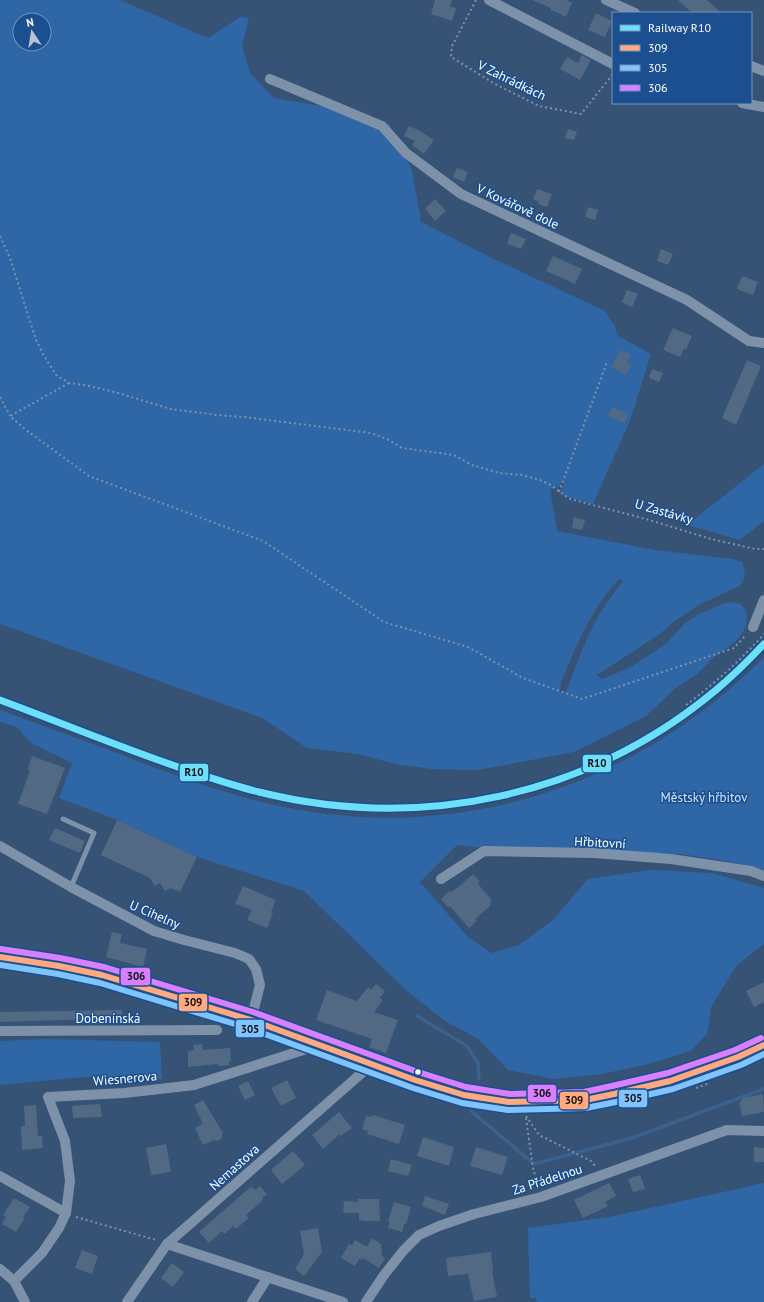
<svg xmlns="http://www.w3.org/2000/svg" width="764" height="1302" font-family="'PT Sans',sans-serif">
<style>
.green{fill:#2f66a5;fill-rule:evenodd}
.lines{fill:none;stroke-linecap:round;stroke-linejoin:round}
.stream{stroke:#3b618d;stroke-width:3.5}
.building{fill:#526984}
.path{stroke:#7d92a8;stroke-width:2;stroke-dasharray:2 3;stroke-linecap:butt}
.lane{stroke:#7d92a8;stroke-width:5}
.street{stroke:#7d92a8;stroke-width:10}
.primary{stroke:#7d8ea7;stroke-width:16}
.bus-1-casing{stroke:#1b4f8f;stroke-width:9}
.bus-2-casing{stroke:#1b4f8f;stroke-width:9}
.bus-3-casing{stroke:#1b4f8f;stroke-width:9}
.bus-1{stroke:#ffa980;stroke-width:6}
.bus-2{stroke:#80c4ff;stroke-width:6}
.bus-3{stroke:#d880ff;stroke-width:6}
.rail-1-casing{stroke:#1b4f8f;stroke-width:10}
.rail-1{stroke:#6ddff8;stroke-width:7}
.bus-dot{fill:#fff;stroke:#1b4f8f;stroke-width:1.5}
.labels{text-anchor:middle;stroke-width:3;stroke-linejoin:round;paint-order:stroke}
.street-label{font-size:13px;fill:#fff;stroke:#1b4f8f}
.park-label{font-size:13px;fill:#cfe3fa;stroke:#1b4f8f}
.line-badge{stroke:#1b4f8f;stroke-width:1.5}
.pale-badge-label{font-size:11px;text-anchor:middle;font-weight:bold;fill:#111}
</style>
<rect width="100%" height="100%" fill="#365274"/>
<g class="green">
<path d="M0 0H120L208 38 240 17 249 18 242 46 250 73 274 98 322 106 377 126 389 124 412 170 421 222 490 257 605 311 615 326 617 335 651 354 631 418 593 504 561 495 564 480 559 487 550 489 557 531 655 550 733 559 742 562C746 571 746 579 739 586L699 605 675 621 657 636 597 675 602 679 629 668 667 643 685 623 697 615 724 603 733 602 740 604 745 609 747 614 746 625 742 634 736 641 712 659 697 674 677 687 646 716 574 752 478 770 431 769 395 764 358 754 307 748 262 718 0 624ZM20 20H44V44H20ZM619 579 623 581C617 589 611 596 606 604 588 631 577 662 566 692H560L561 682C577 645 591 609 619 579Z"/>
<path d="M764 464V521L740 540 687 525Z"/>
<path d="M764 657V870L731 862 681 854 509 851 457 845 420 882 467 936 491 953 519 945 553 920 588 879 651 870 712 873 764 888V944L736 966 711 1007 707 1034 691 1051 649 1064 602 1074 554 1079 508 1070 478 1039 445 1021 407 991 304 891 197 857 117 820 59 798 72 763 31 743 17 727 0 722V710C36 723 73 737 109 750 160 770 212 790 266 803 449 847 633 790 764 657Z"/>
<path d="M48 1039 160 1042 162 1079 84 1077 0 1085V1041Z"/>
<path d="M764 1183V1302H537L535 1298H530L528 1228 609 1217Z"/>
</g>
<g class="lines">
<g class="stream">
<path d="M417 1016 467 1046 478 1063 479 1079"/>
<path d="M471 1111 534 1164 632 1138 764 1089"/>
</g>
</g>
<g class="building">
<path d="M435 0H452L450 7 456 8 452 21 431 14Z"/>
<path d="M532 0H566L572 3 566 17 551 10V8Z"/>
<path d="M678 0H707L721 13H692Z"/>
<path d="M596 13 612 21 605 37 588 30Z"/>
<path d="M582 55 591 60 580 80 560 69 567 57 578 63Z"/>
<path d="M409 126 420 131 434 140 424 154 412 145 415 141 404 136Z"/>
<path d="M568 129 577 132 574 140 565 138Z"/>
<path d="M457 168 468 172 464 182 453 177Z"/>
<path d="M537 189 552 194 547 207 538 204 539 202 533 199Z"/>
<path d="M435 199 446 211 435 221 425 209Z"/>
<path d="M588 207 598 210 595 220 585 217Z"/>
<path d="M511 233 526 239 521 249 507 244Z"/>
<path d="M661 249 673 254 668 265 657 261Z"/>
<path d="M553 256 582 269 575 284 546 271Z"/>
<path d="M742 276 758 282 753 295 737 289Z"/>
<path d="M627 290 638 294 632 307 622 302Z"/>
<path d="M673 328 692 336 686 350 684 349 680 357 663 350Z"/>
<path d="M620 350 631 355 627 362 632 365 626 375 611 367Z"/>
<path d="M747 360 761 366 736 425 722 418Z"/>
<path d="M652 369 663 373 659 382 649 378Z"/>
<path d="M612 407 628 414 625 423 608 416Z"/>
<path d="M574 517 585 520 582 530 572 528Z"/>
<path d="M32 756 65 768 47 814 18 804 30 770 28 769Z"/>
<path d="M117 820 197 857 180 892 170 888 165 891 160 883 155 886 150 878 101 855Z"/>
<path d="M55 828 85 841 80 853 49 840Z"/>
<path d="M473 874 480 882 478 884 491 899 490 906 475 919 477 921 469 928 455 912 450 906 448 907 441 899 449 891 451 892 457 888Z"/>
<path d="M243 886 276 900 271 912 273 913 267 928 247 920 252 910 235 904Z"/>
<path d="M112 932 122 934 120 943 147 949 143 967 106 957Z"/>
<path d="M764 982V1002L754 1007 746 991Z"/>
<path d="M376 984 385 991 380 998 383 1000 374 1012 398 1020 386 1053 369 1047 372 1039 316 1020 327 990 357 1001 368 987 371 990Z"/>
<path d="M122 1010V1020H98L97 1019 0 1022V1012Z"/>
<path d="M202 1044 203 1050 230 1048 231 1061H229V1065L219 1066 218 1064 188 1067V1051L194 1050 193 1045Z"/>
<path d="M287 1080 296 1098 281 1106 271 1088Z"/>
<path d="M248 1081 255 1095 245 1100 238 1086Z"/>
<path d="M763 1094 764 1112 742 1116 739 1103 743 1098Z"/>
<path d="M203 1100 223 1133 221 1139 217 1141 214 1140 203 1145 195 1128 203 1124 194 1105Z"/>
<path d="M100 1104 102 1117 73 1118 72 1106Z"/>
<path d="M36 1105 38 1136H42L43 1148 22 1150 21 1126H25L24 1106Z"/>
<path d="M339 1112 352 1128 341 1136 340 1134 323 1149 312 1135Z"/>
<path d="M373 1115 405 1125 399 1144 367 1134 368 1131 362 1129 366 1116 372 1117Z"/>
<path d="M423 1137 454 1147 449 1166 417 1156Z"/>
<path d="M166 1144 171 1172 151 1175 146 1148Z"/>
<path d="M476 1147 508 1157 502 1175 470 1166Z"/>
<path d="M754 1147 764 1148V1162H754Z"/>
<path d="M293 1151 305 1165 282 1184 271 1170Z"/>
<path d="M391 1159 412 1165 408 1176 388 1171Z"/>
<path d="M640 1175 645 1189 633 1192 628 1179Z"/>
<path d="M609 1183 616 1196 605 1202 608 1206 583 1218 574 1200Z"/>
<path d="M260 1186 267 1194 262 1198 263 1200 246 1215 249 1218 236 1229 233 1226 225 1234 222 1231 209 1243 199 1232 247 1190 252 1187 255 1190Z"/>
<path d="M425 1196 449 1204 445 1215 422 1206Z"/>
<path d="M14 1198 30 1207 23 1217 25 1218 16 1232 2 1224 6 1217 3 1215Z"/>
<path d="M358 1199H379L380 1221H364L359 1220V1213H343L344 1201 358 1202Z"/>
<path d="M394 1202 411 1207 406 1224H404L402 1232 388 1228 390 1221H388Z"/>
<path d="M318 1228 322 1252 304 1276 295 1269 304 1254 300 1231Z"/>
<path d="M372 1238 381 1244 382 1256 385 1258 379 1268 363 1258 362 1260 360 1258 355 1266 341 1258 349 1244 352 1245 355 1240 367 1247Z"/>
<path d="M82 1250 98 1256 92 1274 75 1268Z"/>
<path d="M491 1252 493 1271H492L497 1297 474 1301 468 1274 448 1276 446 1258Z"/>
<path d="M172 1263 184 1272 173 1287 161 1278Z"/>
</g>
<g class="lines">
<g class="path">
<path d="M476 0 452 46 451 57 495 84 539 106 581 114 613 74"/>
<path d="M0 236 10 258 36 340 44 356 56 375 69 383 90 386 118 393 171 409 217 415 244 417 371 433 389 440 402 448 454 455 472 465 499 473 522 475 540 480 549 484 570 499 646 519 711 539 755 549H764"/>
<path d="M69 383 10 416 26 430 89 476 263 541 384 622 468 647 523 678 582 699 734 648 746 635"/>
<path d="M0 397 10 416"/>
<path d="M559 492 607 362"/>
<path d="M686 705C715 683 740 661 764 634"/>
<path d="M696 1088 710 1083"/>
<path d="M526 1116 539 1135 591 1161 595 1166"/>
<path d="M526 1118 533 1168 538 1186"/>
<path d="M76 1217 156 1240"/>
</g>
<path class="lane" d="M63 819 94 833 71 887"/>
<g class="street">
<path d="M489 0 613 64"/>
<path d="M606 0 635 13"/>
<path d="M751 66 764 71"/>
<path d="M270 79 382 126 406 153 461 194 687 300 749 341 764 343"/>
<path d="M742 103 764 107"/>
<path d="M753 627 764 600"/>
<path d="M0 846 71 887 154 931 184 940 235 953 249 959 256 969 260 985 251 1020"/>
<path d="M441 879 484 851 594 853 671 859 751 871 764 876"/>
<path d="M0 1031 217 1030"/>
<path d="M0 1176 66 1213"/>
<path d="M167 1244 343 1302"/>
<path d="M0 1269 14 1281 25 1302"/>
<path d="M14 1281 42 1253 59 1228 66 1213 70 1181 65 1141 48 1097 124 1093 194 1085 319 1045"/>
<path d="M127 1302 167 1244 372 1064"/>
<path d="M252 1302 268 1277"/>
<path d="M366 1302 384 1275 403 1251 419 1235 439 1226 474 1214 541 1197 727 1130 764 1131"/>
</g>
<path class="primary" d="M0 957 59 966 102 975 168 994 251 1020 415 1080 464 1095 509 1102 585 1100 614 1094 670 1081 738 1057 764 1045"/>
<defs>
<path id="bus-1" d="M0 957 59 966 102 975 251 1020 415 1080 464 1095 509 1102 585 1100 614 1094 670 1081 738 1057 764 1045"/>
<path id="bus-2" d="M0 965 58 974 100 983 248 1028 413 1088 462 1103 508 1110 586 1108 616 1102 673 1089 741 1065 764 1054"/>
<path id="bus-3" d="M1 949 60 958 104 967 253 1012 418 1072 466 1087 510 1094 584 1092 612 1086 668 1073 735 1050 761 1038"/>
</defs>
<use href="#bus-1" class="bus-1-casing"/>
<use href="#bus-2" class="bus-2-casing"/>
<use href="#bus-3" class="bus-3-casing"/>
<use href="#bus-1" class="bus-1"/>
<use href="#bus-2" class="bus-2"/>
<use href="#bus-3" class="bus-3"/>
<defs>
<path id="rail-1" d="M0 700C62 723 124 749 187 770 211 778 234 786 259 792 420 832 588 797 716 690 733 676 749 660 764 644"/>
</defs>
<use href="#rail-1" class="rail-1-casing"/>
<use href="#rail-1" class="rail-1"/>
</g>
<circle class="bus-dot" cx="418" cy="1072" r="3.5"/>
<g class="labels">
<g class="street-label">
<text transform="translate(512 80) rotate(26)" y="5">V Zahrádkách</text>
<text transform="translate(518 206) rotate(25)" y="5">V Kovářově dole</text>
<text transform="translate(664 511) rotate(16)" y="5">U Zastávky</text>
<text transform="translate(600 842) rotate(3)" y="5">Hřbitovní</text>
<text transform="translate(155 914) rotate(23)" y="5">U Cihelny</text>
<text x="108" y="1023">Dobenínská</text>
<text transform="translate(125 1078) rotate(-5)" y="5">Wiesnerova</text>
<text transform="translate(234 1167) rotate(-42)" y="5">Nemastova</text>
<text transform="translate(547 1179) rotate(-18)" y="5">Za Přádelnou</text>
</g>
<g class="park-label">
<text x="704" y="802">Městský hřbitov</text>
</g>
</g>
<g class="line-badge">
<rect x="582" y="754" width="30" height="19" rx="4" fill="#6ddff8"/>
<rect x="179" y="763" width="30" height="19" rx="4" fill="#6ddff8"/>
<rect x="120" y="967" width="31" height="19" rx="4" fill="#d880ff"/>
<rect x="178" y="993" width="30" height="19" rx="4" fill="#ffa980"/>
<rect x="235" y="1019" width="30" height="19" rx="4" fill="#80c4ff"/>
<rect x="527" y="1084" width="30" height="19" rx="4" fill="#d880ff"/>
<rect x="618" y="1089" width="30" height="19" rx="4" fill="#80c4ff"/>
<rect x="559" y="1091" width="30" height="19" rx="4" fill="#ffa980"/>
</g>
<g class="pale-badge-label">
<text x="597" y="767">R10</text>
<text x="194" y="776">R10</text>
<text x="136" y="980">306</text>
<text x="193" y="1006">309</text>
<text x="250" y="1033">305</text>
<text x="542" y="1097">306</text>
<text x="633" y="1102">305</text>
<text x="574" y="1104">309</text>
</g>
<rect x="612" y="12" width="140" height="92" fill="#1b4f8f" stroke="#7695bc"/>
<rect x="620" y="25" width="20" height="6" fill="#6ddff8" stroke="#7695bc"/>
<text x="648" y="32" font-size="12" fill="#ffffff">Railway R10</text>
<rect x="620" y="45" width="20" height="6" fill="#ffa980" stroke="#7695bc"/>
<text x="648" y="52" font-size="12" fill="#ffffff">309</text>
<rect x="620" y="65" width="20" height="6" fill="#80c4ff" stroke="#7695bc"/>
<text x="648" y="72" font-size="12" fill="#ffffff">305</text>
<rect x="620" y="85" width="20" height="6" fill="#d880ff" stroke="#7695bc"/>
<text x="648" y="92" font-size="12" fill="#ffffff">306</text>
<g transform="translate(32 32) rotate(348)"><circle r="19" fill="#1b4f8f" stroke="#7695bc"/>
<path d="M0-3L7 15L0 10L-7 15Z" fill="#b9c2ce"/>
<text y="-6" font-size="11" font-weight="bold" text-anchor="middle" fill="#ffffff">N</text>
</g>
</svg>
